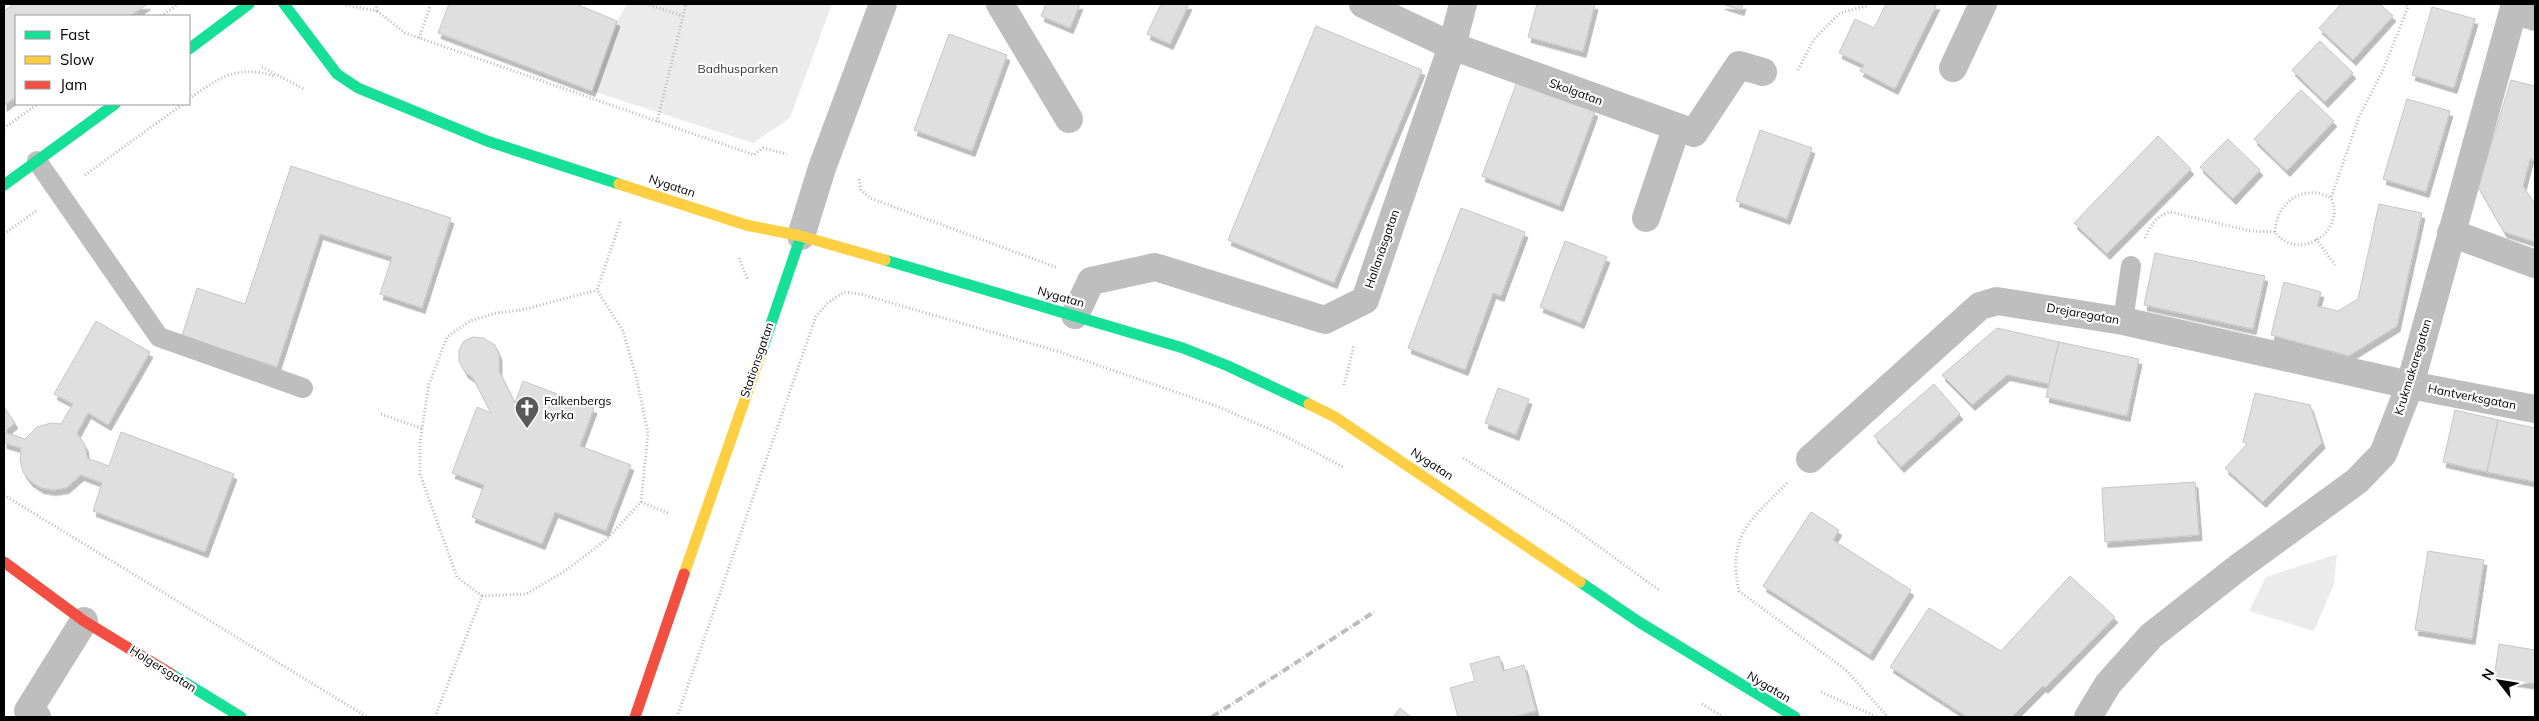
<svg xmlns="http://www.w3.org/2000/svg" width="2539" height="721" font-family="Mulish,sans-serif">
<style>
.green{fill:#ebebeb}
.building{fill:#dfdfdf;stroke:#c6c6c6;filter:url(#shadow)}
.lines{fill:none;stroke-linecap:round;stroke-linejoin:round}
.path{stroke:#b9b9b9;stroke-width:3;stroke-dasharray:1 2.5;stroke-linecap:butt}
.lane{stroke:#bebebe;stroke-width:20}
.street{stroke:#bebebe;stroke-width:28}
.fast{stroke:#16e098;stroke-width:11}
.slow{stroke:#ffcf43;stroke-width:11}
.jam{stroke:#f24e42;stroke-width:11}
.rail{stroke:#bebebe;stroke-width:4;stroke-dasharray:8 2.5 1 2.5;stroke-linecap:butt}
.labels{text-anchor:middle;stroke-width:4.5;stroke-linejoin:round;paint-order:stroke}
.park-label{font-size:12px;fill:#323232;stroke:#fff}
.street-label{font-size:12px;fill:#000;stroke:#fff}
.poi-label{font-size:12px;fill:#000;stroke:#fff;text-anchor:start}
</style>
<defs>
<filter id="shadow"><feDropShadow dx="3" dy="5.5" stdDeviation="0" flood-color="#0004"/></filter>
</defs>
<rect width="100%" height="100%" fill="#fff"/>
<g class="green">
<path d="M627 4H832L790 118 753 143 592 91 617 21Z"/>
<path d="M2337 554 2334 584 2314 631 2249 611 2266 577Z"/>
</g>
<g class="building">
<path d="M14 4H148L130 16H16V97L4 106V11Z"/>
<path d="M449 4H576L617 21 592 91 438 33Z"/>
<path d="M1046 4H1080L1070 28 1041 16Z"/>
<path d="M1161 4H1189L1170 44 1147 34Z"/>
<path d="M1537 4H1595L1583 52 1528 37Z"/>
<path d="M1722 4H1743L1741 10Z"/>
<path d="M1886 4H1937L1895 89 1860 71 1864 65 1839 53 1855 19 1874 28Z"/>
<path d="M2341 4H2380L2393 16 2353 60 2319 28Z"/>
<path d="M2432 7 2475 19 2454 88 2412 75Z"/>
<path d="M1316 26 1422 70 1334 283 1228 240Z"/>
<path d="M949 34 1007 55 972 151 914 130Z"/>
<path d="M2320 41 2353 73 2325 102 2292 70Z"/>
<path d="M2511 80 2535 86V161L2530 159 2523 186 2535 204V242L2504 232 2478 187Z"/>
<path d="M1517 82 1595 111 1560 206 1482 176Z"/>
<path d="M2301 90 2334 121 2287 171 2254 139Z"/>
<path d="M2407 99 2450 111 2426 192 2383 179Z"/>
<path d="M1760 130 1812 148 1787 219 1736 201Z"/>
<path d="M2158 136 2191 169 2107 254 2074 223Z"/>
<path d="M2228 139 2260 170 2233 199 2200 167Z"/>
<path d="M291 166 451 218 422 308 380 294 392 257 320 234 277 367 182 336 197 288 245 304Z"/>
<path d="M2379 204 2422 213 2397 326 2349 356 2271 335 2284 282 2321 292 2317 306 2338 311 2358 299Z"/>
<path d="M1461 208 1525 232 1501 296 1493 293 1465 370 1408 348Z"/>
<path d="M1565 241 1607 257 1581 323 1540 307Z"/>
<path d="M2155 253 2265 276 2253 329 2144 305Z"/>
<path d="M96 321 150 352 108 425 88 413 77 433 85 445 87 458 109 466 121 432 234 474 205 552 93 511 102 483 81 475 66 488 53 490 41 488 30 481 23 472 20 460 21 448 4 443V407L15 423 4 432 25 439 37 427 51 423 61 424 73 404 54 394Z"/>
<path d="M1997 328 2059 342 2049 384 2007 375 1972 405 1942 375Z"/>
<path d="M473 337 483 338 495 345 499 355V371L515 403 523 381 594 408 580 446 631 465 606 531 555 512 542 544 472 517 484 485 452 473 477 407 491 413 473 378 465 372 459 361V350L464 341Z"/>
<path d="M2059 342 2139 359 2127 416 2046 397Z"/>
<path d="M1934 384 1960 414 1901 467 1874 436Z"/>
<path d="M1498 388 1529 399 1516 435 1485 423Z"/>
<path d="M2255 393 2310 405 2322 443 2263 502 2225 468 2247 444 2243 442Z"/>
<path d="M2455 410 2498 420 2487 472 2443 462Z"/>
<path d="M2498 420 2535 428V482L2487 472Z"/>
<path d="M2195 482 2199 535 2105 542 2102 488Z"/>
<path d="M1811 512 1839 530 1833 540 1911 590 1870 655 1763 586Z"/>
<path d="M2428 551 2484 560 2472 639 2415 630Z"/>
<path d="M2070 576 2115 617 2045 688 2043 686 2012 717H1967L1890 667 1929 608 2001 651Z"/>
<path d="M2499 644 2535 650V684L2494 678Z"/>
<path d="M1499 656 1503 671 1524 665 1536 711 1513 717H1458L1450 688 1475 681 1470 664Z"/>
<path d="M1400 708 1411 717H1393Z"/>
</g>
<g class="lines">
<g class="path">
<path d="M646 4 683 16"/>
<path d="M346 5 377 11 376 4"/>
<path d="M377 11 405 33 754 155 763 148 787 154"/>
<path d="M161 16 178 4"/>
<path d="M419 38 431 4"/>
<path d="M262 67 304 89"/>
<path d="M1798 70 1814 39 1840 13 1867 6 1868 4"/>
<path d="M189 99C218 78 238 64 274 76"/>
<path d="M657 122 686 4"/>
<path d="M4 128 38 104"/>
<path d="M85 175 183 104"/>
<path d="M859 179 861 190 870 198 1058 268"/>
<path d="M2275 232C2276 202 2304 183 2331 198"/>
<path d="M4 234 36 211"/>
<path d="M2145 238C2151 226 2155 216 2170 212L2251 231 2275 232C2298 263 2347 232 2331 198L2359 117 2383 70 2408 7 2406 4"/>
<path d="M2316 239 2335 265"/>
<path d="M739 258 748 280"/>
<path d="M1344 385 1354 345"/>
<path d="M381 414 423 429"/>
<path d="M1463 458 1568 524 1659 590"/>
<path d="M1787 483C1751 520 1727 534 1739 591L1846 670 1888 717"/>
<path d="M4 495 367 717"/>
<path d="M641 502 668 513"/>
<path d="M482 596 457 577 420 474V442L429 384 447 337 470 321 496 313 522 310 597 290"/>
<path d="M1821 692 1877 717"/>
<path d="M1702 704 1723 717"/>
<path d="M435 717 482 596 526 594 565 571 607 539 641 502 648 433 636 376 623 331 597 290 621 220"/>
<path d="M677 717 816 316 828 303 844 292 861 294 1057 351 1219 407 1283 435 1343 467"/>
</g>
<g class="lane">
<path d="M37 161 159 337 303 388"/>
<path d="M2123 321 2131 266"/>
</g>
<g class="street">
<path d="M1000 4 1069 119"/>
<path d="M1363 4 1452 46 1694 133 1739 65 1763 72"/>
<path d="M2514 10 2535 17"/>
<path d="M1953 68 1983 4"/>
<path d="M1646 218 1676 129"/>
<path d="M2451 233 2535 264"/>
<path d="M801 236 822 168 883 4"/>
<path d="M1075 315 1091 281 1155 267 1325 320 1365 300 1452 46 1463 4"/>
<path d="M1810 459 1980 306 1997 301 2123 321 2410 385 2535 409"/>
<path d="M37 717 28 711 84 621"/>
<path d="M2088 717 2108 684 2151 636 2239 567 2357 481 2383 454 2410 385 2515 4"/>
</g>
<g class="fast">
<path d="M284 4 337 74 358 88 487 141 619 184"/>
<path d="M189 49 249 4"/>
<path d="M4 185 115 104"/>
<path d="M885 260 1183 348 1228 366 1309 404"/>
<path d="M762 350 801 236"/>
<path d="M1580 582 1639 622 1795 717"/>
<path d="M171 674 241 717"/>
</g>
<g class="slow">
<path d="M619 184 746 225 801 236 885 260"/>
<path d="M1309 404 1335 417 1580 582"/>
<path d="M684 574 762 350"/>
</g>
<g class="jam">
<path d="M4 562 84 621 171 674"/>
<path d="M635 717 684 574"/>
</g>
<path class="rail" d="M1212 717 1374 612"/>
</g>
<defs>
<symbol id="church-pin" viewBox="-11 -11 22 30"><path d="M0 17L-7.5 6A9.5 9.5 0 1 1 7.5 6Z" fill="#595959" stroke="#fff"/><path d="M-1.2-6h2.4v3.5h3.3v2.4h-3.3V6h-2.4V-.1h-3.3v-2.4h3.3Z" fill="#fff"/></symbol>
</defs>
<g fill-rule="evenodd">
<use href="#church-pin" x="513" y="394" width="28" height="38"/>
</g>
<g class="labels">
<g class="park-label">
<text x="738" y="73">Badhusparken</text>
</g>
<g class="street-label">
<text transform="translate(1576 92) rotate(20)" y="4">Skolgatan</text>
<text transform="translate(672 186) rotate(18)" y="4">Nygatan</text>
<text transform="translate(1382 249) rotate(-71)" y="4">Hallanäsgatan</text>
<text transform="translate(1061 297) rotate(16)" y="4">Nygatan</text>
<text transform="translate(2083 314) rotate(10)" y="4">Drejaregatan</text>
<text transform="translate(757 360) rotate(-71)" y="4">Stationsgatan</text>
<text transform="translate(2413 367) rotate(-73)" y="4">Krukmakaregatan</text>
<text transform="translate(2472 397) rotate(11)" y="4">Hantverksgatan</text>
<text transform="translate(1432 464) rotate(33)" y="4">Nygatan</text>
<text transform="translate(163 669) rotate(32)" y="4">Holgersgatan</text>
<text transform="translate(1769 687) rotate(31)" y="4">Nygatan</text>
</g>
<g class="poi-label">
<text x="544" y="405">Falkenbergs<tspan x="544" dy="14">kyrka</tspan></text>
</g>
</g>
<rect width="2539" height="721" fill="none" stroke="#000000" stroke-width="10"/>
<rect x="15" y="15" width="175" height="90" fill="#ffffff" stroke="#999999"/>
<rect x="25" y="31" width="25" height="8" fill="#16e098" stroke="#999999"/>
<text x="60" y="40" font-size="15" fill="#000000">Fast</text>
<rect x="25" y="56" width="25" height="8" fill="#ffcf43" stroke="#999999"/>
<text x="60" y="65" font-size="15" fill="#000000">Slow</text>
<rect x="25" y="81" width="25" height="8" fill="#f24e42" stroke="#999999"/>
<text x="60" y="90" font-size="15" fill="#000000">Jam</text>
<g transform="translate(2499 681) rotate(301)" stroke="#ffffff" stroke-width="4" paint-order="stroke">
<path d="M0-4L9 19L0 12L-9 19Z" fill="#000000"/>
<text y="-8" font-size="14" font-weight="bold" text-anchor="middle" fill="#000000">N</text>
</g>
</svg>
